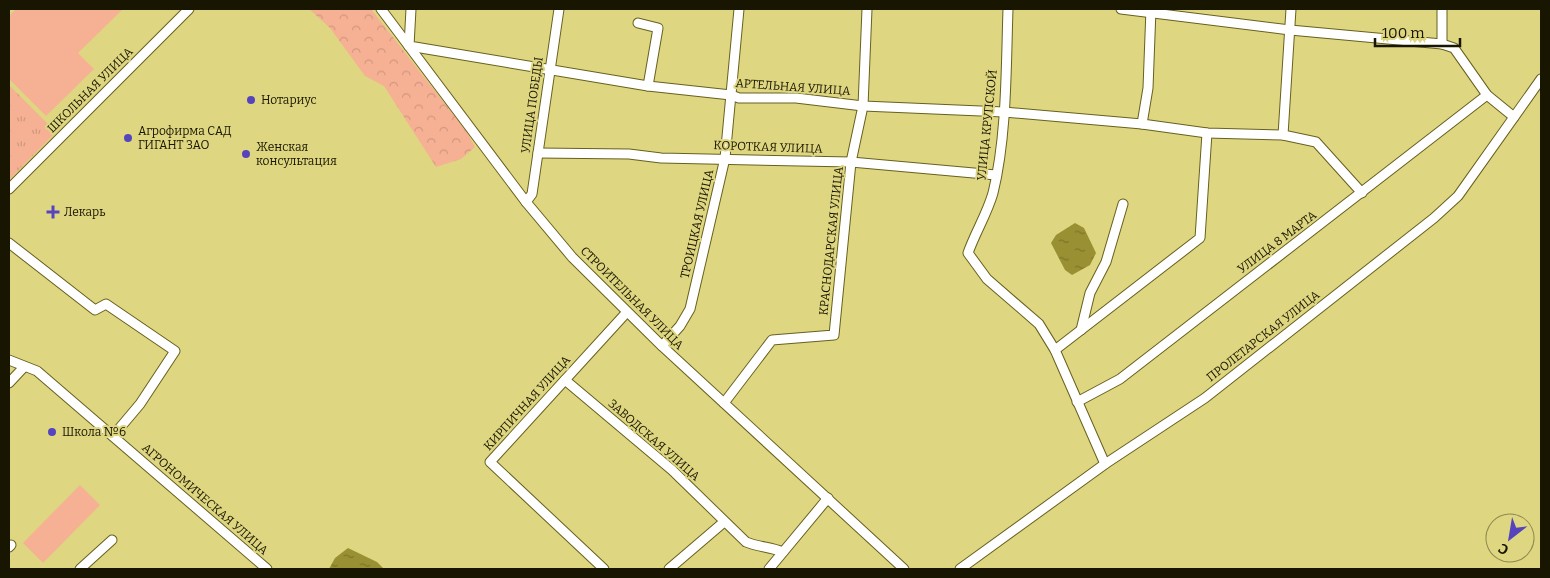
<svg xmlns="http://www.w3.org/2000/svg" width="1550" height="578" font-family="Bitter,serif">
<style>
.forest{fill:url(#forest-crowns)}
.park{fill:url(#park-tufts)}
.pitch{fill:#f6b194}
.water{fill:url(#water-ripples)}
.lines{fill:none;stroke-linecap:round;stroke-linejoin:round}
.minor-casing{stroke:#67601e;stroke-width:11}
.minor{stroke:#fff;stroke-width:9}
.poi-dot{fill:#5544bc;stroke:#ded680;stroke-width:2}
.labels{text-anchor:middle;stroke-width:4;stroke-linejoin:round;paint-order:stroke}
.street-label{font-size:12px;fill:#181500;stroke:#ded680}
.poi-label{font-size:12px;fill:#181500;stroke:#ded680;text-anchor:start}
</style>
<defs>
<pattern id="forest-crowns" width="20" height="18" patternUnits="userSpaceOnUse" patternTransform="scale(1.25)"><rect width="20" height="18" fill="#f6b194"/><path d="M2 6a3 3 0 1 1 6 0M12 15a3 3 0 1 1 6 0" fill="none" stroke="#d2977e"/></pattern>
<pattern id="park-tufts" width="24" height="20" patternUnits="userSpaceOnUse" patternTransform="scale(1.25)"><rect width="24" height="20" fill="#f6b194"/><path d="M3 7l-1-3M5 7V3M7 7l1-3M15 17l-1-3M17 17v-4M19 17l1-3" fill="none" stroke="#d2977e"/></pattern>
<pattern id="water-ripples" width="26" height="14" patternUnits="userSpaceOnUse" patternTransform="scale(1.25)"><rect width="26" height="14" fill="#999033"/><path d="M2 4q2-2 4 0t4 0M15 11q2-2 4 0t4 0" fill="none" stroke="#7c7429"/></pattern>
</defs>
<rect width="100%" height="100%" fill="#ded680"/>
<path class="forest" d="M309 9H371L467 132 475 147 461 159 436 167 384 86 365 76 330 28Z"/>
<path class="park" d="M9 85 56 132 9 180Z"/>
<g class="pitch">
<path d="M16 9H123L78 53 94 69 46 116 9 79V16Z"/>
<path d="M80 485 100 505 43 563 23 543Z"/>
</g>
<g class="water">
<path d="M1075 223 1084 228 1096 253 1090 265 1072 275 1065 270 1051 243 1056 235Z"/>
<path d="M348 548 377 562 384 569H329L335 558Z"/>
</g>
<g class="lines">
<defs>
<g id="minor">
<path d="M381 9 526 202 572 257 662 346 904 569"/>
<path d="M411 9 409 46 648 86 731 95 739 98H796L863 106 1004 112 1142 124 1207 133 1283 135 1316 142 1362 193"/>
<path d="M1008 9C1006 67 1007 136 993 193 987 214 975 233 968 253L987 279 1039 324 1055 350 1105 464"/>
<path d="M1121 9 1290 30 1442 44 1454 48 1487 95 1514 117"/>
<path d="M1442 9V44"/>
<path d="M638 23 658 28 648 86"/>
<path d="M1142 124 1148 88 1151 9"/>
<path d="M1283 135 1291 9"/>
<path d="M538 153 629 154 661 158 851 162 996 175"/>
<path d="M9 189 189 9"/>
<path d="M526 202 532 194 559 9"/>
<path d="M9 243 95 310 106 304 175 351 140 404 113 436"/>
<path d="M1081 330 1090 293 1106 262 1123 204"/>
<path d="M662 346 680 326 690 309 725 158 739 9"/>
<path d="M1055 350 1200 238 1207 133"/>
<path d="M9 360 37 371 267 569"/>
<path d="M565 380 672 470 746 542C758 547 771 547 783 552"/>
<path d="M9 383 24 367"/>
<path d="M1077 402 1120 379 1487 95"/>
<path d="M724 403 772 340 834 335 851 162 863 106 867 9"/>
<path d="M9 547 11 545"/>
<path d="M80 569 112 540"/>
<path d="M604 569 490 462 627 312"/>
<path d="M669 569 724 522"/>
<path d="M769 569 828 498"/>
<path d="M960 569 1105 464 1205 398 1434 218 1458 196 1541 79"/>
</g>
</defs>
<use href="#minor" class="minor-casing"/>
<use href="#minor" class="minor"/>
</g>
<g class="poi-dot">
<circle cx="251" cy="100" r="5"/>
<circle cx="128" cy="138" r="5"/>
<circle cx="246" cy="154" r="5"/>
<path d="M50.5 204.5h5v5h5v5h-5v5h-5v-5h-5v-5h5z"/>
<circle cx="52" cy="432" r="5"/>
</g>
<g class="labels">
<g class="street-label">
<text transform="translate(793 87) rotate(4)" y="4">АРТЕЛЬНАЯ УЛИЦА</text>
<text transform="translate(90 90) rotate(-45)" y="4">ШКОЛЬНАЯ УЛИЦА</text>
<text transform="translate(532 105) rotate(-82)" y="4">УЛИЦА ПОБЕДЫ</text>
<text transform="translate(987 125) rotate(-84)" y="4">УЛИЦА КРУПСКОЙ</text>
<text transform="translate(768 147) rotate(2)" y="4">КОРОТКАЯ УЛИЦА</text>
<text transform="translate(697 224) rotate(-77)" y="4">ТРОИЦКАЯ УЛИЦА</text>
<text transform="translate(831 241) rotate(-84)" y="4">КРАСНОДАРСКАЯ УЛИЦА</text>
<text transform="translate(1277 242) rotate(-37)" y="4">УЛИЦА 8 МАРТА</text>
<text transform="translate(632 298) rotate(45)" y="4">СТРОИТЕЛЬНАЯ УЛИЦА</text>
<text transform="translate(1263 336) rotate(-38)" y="4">ПРОЛЕТАРСКАЯ УЛИЦА</text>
<text transform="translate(527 403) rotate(-48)" y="4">КИРПИЧНАЯ УЛИЦА</text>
<text transform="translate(654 440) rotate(41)" y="4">ЗАВОДСКАЯ УЛИЦА</text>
<text transform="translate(205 499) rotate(41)" y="4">АГРОНОМИЧЕСКАЯ УЛИЦА</text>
</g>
<g class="poi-label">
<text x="261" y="104">Нотариус</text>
<text x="138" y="135">Агрофирма САД<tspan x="138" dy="14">ГИГАНТ ЗАО</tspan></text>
<text x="256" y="151">Женская<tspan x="256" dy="14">консультация</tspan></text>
<text x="64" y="216">Лекарь</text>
<text x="62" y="436">Школа №6</text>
</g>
</g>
<rect width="1550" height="578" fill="none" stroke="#181500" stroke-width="20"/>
<g transform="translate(1510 538) rotate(211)"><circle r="24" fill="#ded680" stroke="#8f894d"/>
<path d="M0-4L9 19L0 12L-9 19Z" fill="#5544bc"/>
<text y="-8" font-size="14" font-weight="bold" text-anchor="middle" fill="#181500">С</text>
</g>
<path d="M1375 38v8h85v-8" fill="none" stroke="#181500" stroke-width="2.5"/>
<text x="1382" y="38" font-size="15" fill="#181500" stroke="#ded680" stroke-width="4" paint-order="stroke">100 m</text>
</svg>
